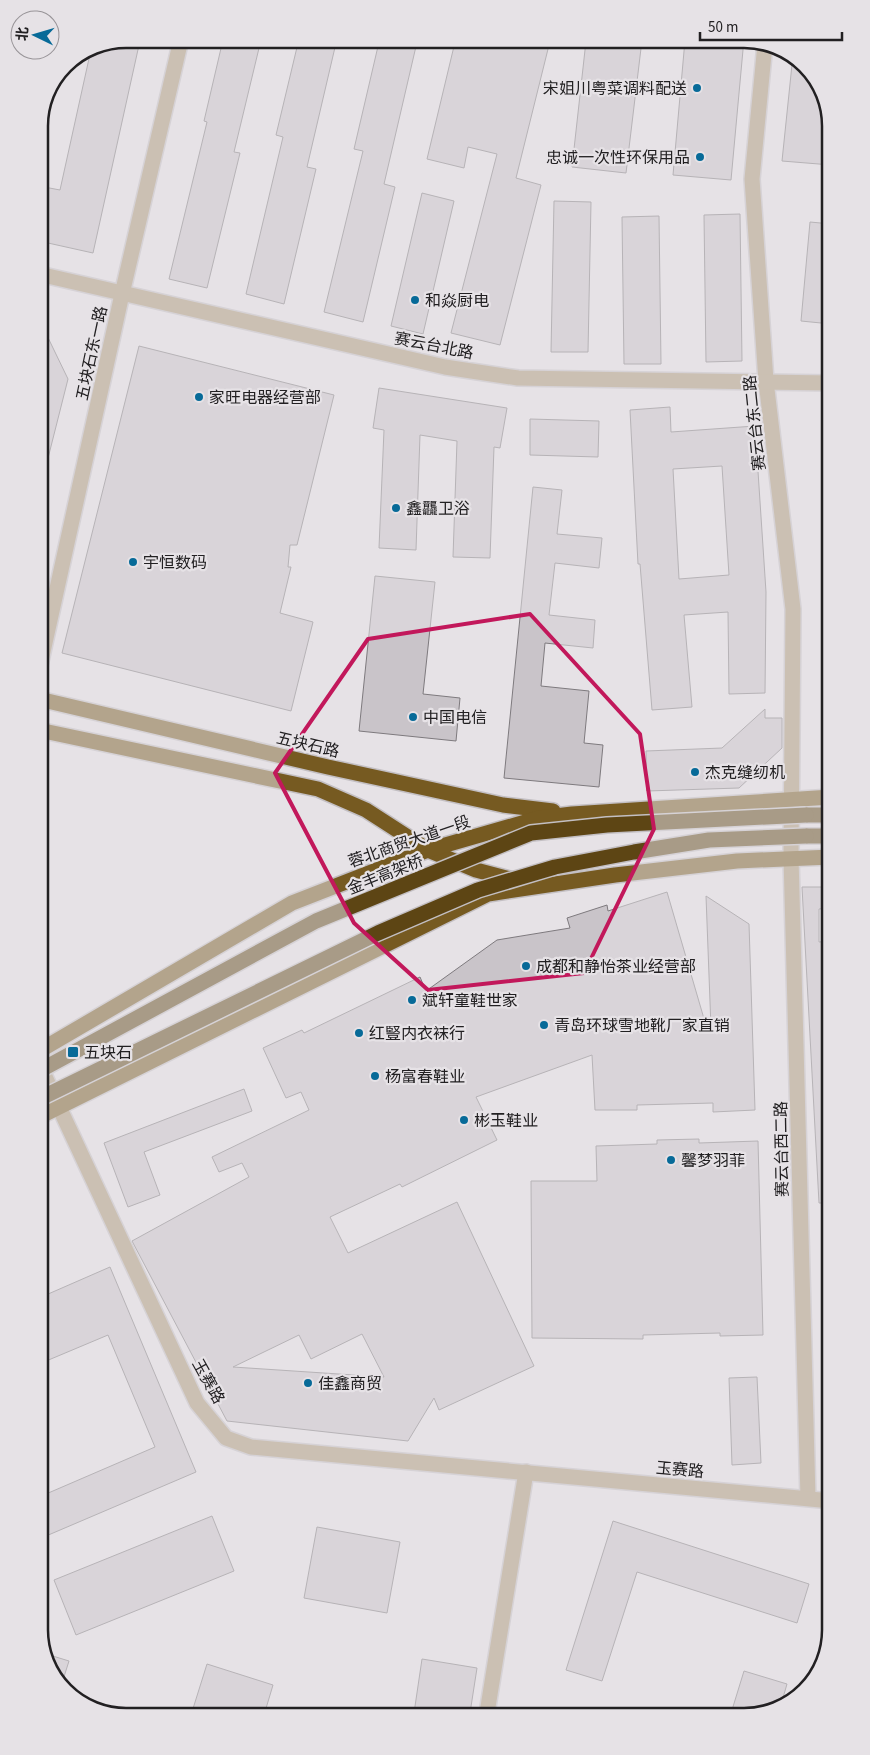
<svg xmlns="http://www.w3.org/2000/svg" width="870" height="1755" font-family="'Source Sans 3','Noto Sans SC',sans-serif">
<style>
.building{fill:#c9c4c9;stroke:#7e7a7e;fill-rule:evenodd}
.lines{fill:none;stroke-linecap:round;stroke-linejoin:round}
.minor-casing{stroke:#c3bfc3;stroke-width:18}
.major-casing{stroke:#c3bfc3;stroke-width:18}
.highway-casing{stroke:#c3bfc3;stroke-width:18}
.minor{stroke:#ac9875;stroke-width:15}
.major{stroke:#765a21;stroke-width:15}
.highway{stroke:#5d4514;stroke-width:15}
.highway-bridge-casing{stroke:#c3bfc3;stroke-width:18;stroke-linecap:butt}
.highway-bridge{stroke:#5d4514;stroke-width:15}
.marked{fill:none;stroke:#c2185b;stroke-width:4;stroke-linejoin:round}
.poi-dot{fill:#076a98;stroke:#e6e2e6;stroke-width:2}
.labels{text-anchor:middle;stroke-width:4.5;stroke-linejoin:round;paint-order:stroke}
.poi-label{font-size:16px;fill:#222022;stroke:#e6e2e6;text-anchor:start}
.street-label{font-size:16px;fill:#222022;stroke:#e6e2e6}
.rim{fill:none;stroke:#222022;stroke-width:2.5}
</style>
<rect width="100%" height="100%" fill="#e6e2e6"/>
<g class="building">
<path d="M744 39 731 180 673 175 685 40Z"/>
<path d="M642 40 626 173 572 167 586 41Z"/>
<path d="M515 41H550L516 178 541 185 500 345 451 333 497 154 468 147 464 168 427 159 455 42Z"/>
<path d="M379 42H417L384 184 395 187 363 322 324 312 363 151 354 149Z"/>
<path d="M298 43H336L307 167 316 169 284 304 246 294 283 137 276 135Z"/>
<path d="M222 44H260L234 152 240 153 207 288 169 279 207 122 204 121Z"/>
<path d="M92 45H139L93 253 39 241V186L60 190Z"/>
<path d="M793 55 797 56 825 92 831 125V165L782 161Z"/>
<path d="M422 193 454 201 423 334 391 326Z"/>
<path d="M554 201 591 202 588 352H551Z"/>
<path d="M740 214 742 361 706 362 704 215Z"/>
<path d="M659 216 661 364H624L622 217Z"/>
<path d="M810 222 831 224V324L801 321Z"/>
<path d="M39 319 68 379 44 474 39 473Z"/>
<path d="M139 346 334 395 297 545H290L288 567H291L280 613 313 622 291 711 62 653Z"/>
<path d="M379 388 507 408 500 448 494 447 490 558 453 557 457 441 420 435 416 550 379 548 384 430 373 428Z"/>
<path d="M670 407 671 432 755 426 766 592 765 693 729 694 728 612 684 615 692 707 652 710 640 564H638L630 410ZM722 466 729 575 679 579 673 469Z"/>
<path d="M530 419 599 421 598 457 530 455Z"/>
<path d="M533 487 562 490 557 534 602 538 599 568 555 563 549 615 595 620 593 648 545 643 541 686 589 691 584 743 603 745 599 787 504 778Z"/>
<path d="M375 576 435 582 423 694 460 698 456 741 359 731Z"/>
<path d="M765 709V718H782V748L739 788 647 791 646 751 722 748Z"/>
<path d="M802 887H831V908L819 909V942L831 941V1203H819Z"/>
<path d="M667 892 707 1029 711 1028 706 896 749 924 755 1110 713 1112V1103L637 1105V1110H595L592 1055 476 1097 497 1140 402 1187 400 1184 330 1217 348 1253 457 1202 534 1366 439 1410 434 1398 408 1441 227 1421 132 1241 249 1177 242 1163 219 1172 212 1157 309 1110 301 1092 286 1098 263 1048 302 1030 304 1033 420 977 426 991 497 940 570 928 567 918 607 905 608 911ZM362 1334 384 1377 233 1367 299 1335 311 1359Z"/>
<path d="M244 1089 252 1111 144 1152 160 1195 128 1207 104 1143Z"/>
<path d="M699 1139V1143L758 1141 763 1335 720 1336V1333L643 1335V1339L532 1338 531 1181H597L596 1146 657 1144V1140Z"/>
<path d="M110 1267 196 1472 39 1539V1497L155 1447 108 1335 39 1364V1298Z"/>
<path d="M757 1377 761 1463 732 1465 729 1378Z"/>
<path d="M212 1516 234 1571 76 1635 54 1580Z"/>
<path d="M613 1521 809 1584 797 1623 637 1572 602 1681 566 1670Z"/>
<path d="M317 1527 400 1542 387 1613 304 1598Z"/>
<path d="M43 1653 69 1661 62 1683 45 1663Z"/>
<path d="M422 1659 477 1668 470 1713H414Z"/>
<path d="M207 1664 273 1685 264 1715H191Z"/>
<path d="M744 1671 787 1684 780 1708 732 1710Z"/>
</g>
<g class="lines">
<defs>
<g id="minor">
<path d="M765 44 752 179 766 381 793 609 791 857 808 1498"/>
<path d="M39 274 445 367 518 378 831 383"/>
<path d="M39 670 122 294 180 44"/>
<path d="M39 1064 197 1403 226 1438 251 1447 831 1501"/>
<path d="M487 1713 526 1472"/>
</g>
<g id="major">
<path d="M39 699 328 767 503 805 553 811"/>
<path d="M39 730 318 789 366 810 428 850 476 870 517 881"/>
<path d="M39 1051 292 903 428 850 539 818 572 814 831 797"/>
<path d="M39 1117 488 894 615 875 737 861 831 857"/>
</g>
<g id="highway">
<path d="M806 815H831"/>
<path d="M806 836H831"/>
</g>
</defs>
<use href="#minor" class="minor-casing"/>
<use href="#major" class="major-casing"/>
<use href="#highway" class="highway-casing"/>
<use href="#minor" class="minor"/>
<use href="#major" class="major"/>
<use href="#highway" class="highway"/>
<defs>
<g id="highway-bridge">
<path d="M39 1071 316 921 531 833 607 825 806 815"/>
<path d="M39 1099 378 933 478 890 555 867 634 852 709 840 806 836"/>
</g>
</defs>
<use href="#highway-bridge" class="highway-bridge-casing"/>
<use href="#highway-bridge" class="highway-bridge"/>
</g>
<path d="M0 0H870V1755H0ZM530 614 640 734 654 829 584 973 428 990 354 923 275 773 368 639Z" fill="#e6e2e6" fill-opacity=".55" fill-rule="evenodd"/>
<path class="marked" d="M530 614 640 734 654 829 584 973 428 990 354 923 275 773 368 639Z"/>
<g class="poi-dot">
<circle cx="697" cy="88" r="5"/>
<circle cx="700" cy="157" r="5"/>
<circle cx="415" cy="300" r="5"/>
<circle cx="199" cy="397" r="5"/>
<circle cx="396" cy="508" r="5"/>
<circle cx="133" cy="562" r="5"/>
<circle cx="413" cy="717" r="5"/>
<circle cx="695" cy="772" r="5"/>
<circle cx="526" cy="966" r="5"/>
<circle cx="412" cy="1000" r="5"/>
<circle cx="544" cy="1025" r="5"/>
<circle cx="359" cy="1033" r="5"/>
<rect x="67" y="1046" width="12" height="12" rx="2.5"/>
<circle cx="375" cy="1076" r="5"/>
<circle cx="464" cy="1120" r="5"/>
<circle cx="671" cy="1160" r="5"/>
<circle cx="308" cy="1383" r="5"/>
</g>
<g class="labels">
<g class="poi-label">
<text x="687" y="94" text-anchor="end">宋姐川粤菜调料配送</text>
<text x="690" y="163" text-anchor="end">忠诚一次性环保用品</text>
<text x="425" y="306">和焱厨电</text>
<text x="209" y="403">家旺电器经营部</text>
<text x="406" y="514">鑫龘卫浴</text>
<text x="143" y="568">宇恒数码</text>
<text x="423" y="723">中国电信</text>
<text x="705" y="778">杰克缝纫机</text>
<text x="536" y="972">成都和静怡茶业经营部</text>
<text x="422" y="1006">斌轩童鞋世家</text>
<text x="554" y="1031">青岛环球雪地靴厂家直销</text>
<text x="369" y="1039">红豎内衣袜行</text>
<text x="84" y="1058">五块石</text>
<text x="385" y="1082">杨富春鞋业</text>
<text x="474" y="1126">彬玉鞋业</text>
<text x="681" y="1166">馨梦羽菲</text>
<text x="318" y="1389">佳鑫商贸</text>
</g>
<g class="street-label">
<text transform="translate(434 345) rotate(11)" y="6">赛云台北路</text>
<text transform="translate(91 353) rotate(-78)" y="6">五块石东一路</text>
<text transform="translate(754 423) rotate(-96)" y="6">赛云台东二路</text>
<text transform="translate(308 744) rotate(13)" y="6">五块石路</text>
<text transform="translate(409 841) rotate(-19)" y="6">蓉北商贸大道一段</text>
<text transform="translate(385 874) rotate(-22)" y="6">金丰高架桥</text>
<text transform="translate(781 1149) rotate(-91)" y="6">赛云台西二路</text>
<text transform="translate(209 1381) rotate(61)" y="6">玉赛路</text>
<text transform="translate(680 1469) rotate(5)" y="6">玉赛路</text>
</g>
</g>
<path d="M0 0H870V1755H0ZM126 48H744A78 78 0 0 1 822 126V1630A78 78 0 0 1 744 1708H126A78 78 0 0 1 48 1630V126A78 78 0 0 1 126 48Z" fill="#e6e2e6" fill-rule="evenodd"/>
<path class="rim" d="M126 48H744A78 78 0 0 1 822 126V1630A78 78 0 0 1 744 1708H126A78 78 0 0 1 48 1630V126A78 78 0 0 1 126 48Z"/>
<g transform="translate(35 35) rotate(275)"><circle r="24" fill="#e6e2e6" stroke="#989498"/>
<path d="M0-4L9 19L0 12L-9 19Z" fill="#076a98"/>
<text y="-8" font-size="14" font-weight="bold" text-anchor="middle" fill="#222022">北</text>
</g>
<path d="M700 32v8h142v-8" fill="none" stroke="#222022" stroke-width="2.5"/>
<text x="708" y="32" font-size="15" fill="#222022" stroke="#e6e2e6" stroke-width="4" paint-order="stroke">50 m</text>
</svg>
